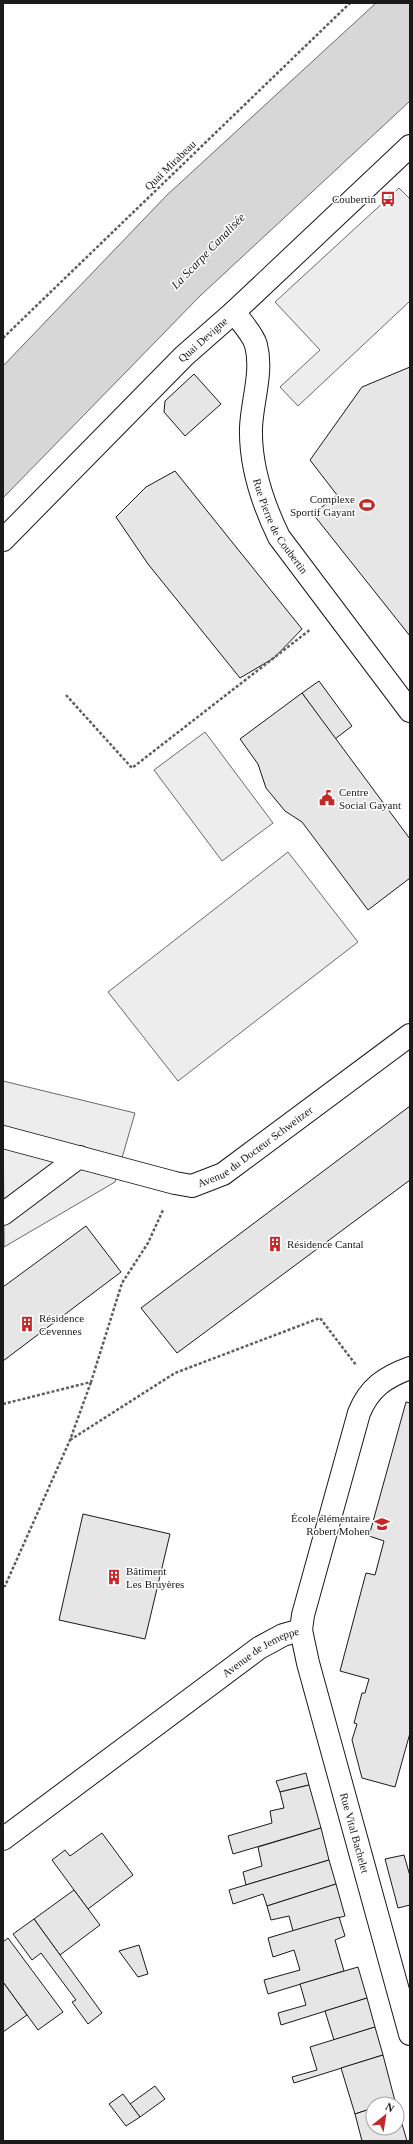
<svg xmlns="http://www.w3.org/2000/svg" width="413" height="2144" font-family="'Times New Roman',serif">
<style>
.built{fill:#ededed;stroke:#6a6a6a}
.water{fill:#d7d7d7;stroke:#6a6a6a}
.building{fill:#e6e6e6;stroke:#1a1a1a}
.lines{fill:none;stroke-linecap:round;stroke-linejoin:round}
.street-casing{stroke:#1a1a1a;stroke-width:24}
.path{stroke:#5f5f5f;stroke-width:2.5;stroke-dasharray:3 2;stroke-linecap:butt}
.street{stroke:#fff;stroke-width:22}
.labels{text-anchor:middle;stroke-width:3;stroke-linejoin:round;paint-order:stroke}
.street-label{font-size:11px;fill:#1a1a1a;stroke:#fff}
.poi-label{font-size:11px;fill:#1a1a1a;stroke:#fff;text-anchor:start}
.water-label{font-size:12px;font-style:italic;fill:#1a1a1a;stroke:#fff}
</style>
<rect width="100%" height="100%" fill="#fff"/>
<g class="built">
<path d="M399 188 410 199V301L298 406 280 387 320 350 275 302Z"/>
<path d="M205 732 273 823 222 861 154 770Z"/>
<path d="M288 852 358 942 178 1081 108 992Z"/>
<path d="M3 1081 135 1113 115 1182 4 1247Z"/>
</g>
<path class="water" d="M376 3H410V101L200 296 3 498V366L167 195Z"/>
<g class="building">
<path d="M410 367V636L313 514 337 495 310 460 362 387Z"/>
<path d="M194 374 221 404 185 436 164 412 165 401Z"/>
<path d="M175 471 302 629 274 658 240 678 148 564 116 517 146 487Z"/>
<path d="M319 681 352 726 335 739 302 693Z"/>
<path d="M302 693 410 839V878L368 910 302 822 285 811 266 788 258 764 240 739Z"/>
<path d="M410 1106V1180L177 1353 141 1308Z"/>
<path d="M86 1226 121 1272 3 1361V1287Z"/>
<path d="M406 1402 410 1403V1733L395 1787 362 1778 352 1740 357 1724 354 1723 362 1693H365L369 1679 340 1671 366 1573 375 1575 384 1541 369 1536Z"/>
<path d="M83 1514 170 1534 145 1639 59 1620Z"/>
<path d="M306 1773 309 1785 280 1792 276 1781Z"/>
<path d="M309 1785 321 1828 233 1854 228 1836 272 1823 270 1811 284 1808 280 1792Z"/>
<path d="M321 1828 329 1860 246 1885 243 1872 262 1866 258 1847Z"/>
<path d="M102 1833 133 1875 88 1909 52 1860 65 1850 70 1856Z"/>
<path d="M404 1855 410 1876V1905L398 1908 385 1859Z"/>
<path d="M329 1860 336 1884 267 1906 263 1894 233 1904 229 1890Z"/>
<path d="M336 1884 345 1916 293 1931 289 1916 271 1920 267 1906Z"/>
<path d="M74 1890 100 1925 60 1955 34 1919Z"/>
<path d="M339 1917 345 1936 335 1940 344 1971 268 1994 264 1980 300 1970 294 1950 273 1957 268 1938Z"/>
<path d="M34 1919 102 2013 88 2024 72 2002 76 2000 41 1953 32 1960 13 1934Z"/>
<path d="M8 1938 63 2012 38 2030 3 1982V1942Z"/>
<path d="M139 1945 148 1974 138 1977 119 1951Z"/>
<path d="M358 1967 367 1998 281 2025 278 2013 306 2005 300 1984Z"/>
<path d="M3 1982 27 2015 3 2032Z"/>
<path d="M367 1998 375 2027 334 2040 325 2011Z"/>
<path d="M375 2027 383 2055 294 2083 292 2077 317 2070 310 2047Z"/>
<path d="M383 2055 395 2101 386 2104H373V2108L355 2114 341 2068Z"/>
<path d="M155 2086 165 2099 140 2117 130 2104Z"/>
<path d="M123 2094 140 2117 126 2126 109 2104Z"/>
<path d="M397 2107 407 2141H362L355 2114 373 2108V2128H397Z"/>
</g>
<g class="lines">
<defs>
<g id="street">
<path id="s1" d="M234 312C241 322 253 334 256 345 263 372 252 401 251 428 250 466 262 502 279 537L410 711"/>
<path id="s2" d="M3 540 184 356 234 312 410 146"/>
<path id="s3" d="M3 1137 175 1183 192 1186 223 1174 410 1035"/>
<path d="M3 1214 79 1157"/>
<path id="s4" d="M301 1630 308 1663 410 2034"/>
<path id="s5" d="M3 1839 259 1648 283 1635 301 1630 303 1615 359 1413C369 1388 385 1377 410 1368"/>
</g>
</defs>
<use href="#street" class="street-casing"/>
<g class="path">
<path d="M3 338 350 3"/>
<path d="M66 695 132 768 311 629"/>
<path d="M3 1404 91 1382 122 1283 148 1243 163 1210"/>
<path d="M70 1440 175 1373 320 1318 356 1365"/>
<path d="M3 1586H5L70 1440 91 1382"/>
</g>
<use href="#street" class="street"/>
</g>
<defs>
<symbol id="bus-bare" viewBox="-9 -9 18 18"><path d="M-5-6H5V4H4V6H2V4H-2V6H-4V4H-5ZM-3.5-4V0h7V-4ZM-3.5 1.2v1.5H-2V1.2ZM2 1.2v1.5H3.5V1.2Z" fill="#c62828" stroke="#fff" stroke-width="2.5" paint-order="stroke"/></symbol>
<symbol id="stadium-bare" viewBox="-9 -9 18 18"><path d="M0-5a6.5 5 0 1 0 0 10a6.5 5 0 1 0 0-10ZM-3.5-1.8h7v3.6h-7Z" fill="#c62828" stroke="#fff" stroke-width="2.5" paint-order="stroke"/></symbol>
<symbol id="civic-bare" viewBox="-9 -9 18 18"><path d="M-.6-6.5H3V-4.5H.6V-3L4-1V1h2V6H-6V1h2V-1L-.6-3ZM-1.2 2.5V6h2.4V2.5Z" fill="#c62828" stroke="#fff" stroke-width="2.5" paint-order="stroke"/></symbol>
<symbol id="building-bare" viewBox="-9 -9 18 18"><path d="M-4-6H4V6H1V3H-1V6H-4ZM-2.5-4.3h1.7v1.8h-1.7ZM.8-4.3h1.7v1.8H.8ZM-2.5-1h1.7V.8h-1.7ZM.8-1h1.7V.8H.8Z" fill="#c62828" stroke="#fff" stroke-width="2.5" paint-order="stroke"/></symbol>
<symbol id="school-bare" viewBox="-9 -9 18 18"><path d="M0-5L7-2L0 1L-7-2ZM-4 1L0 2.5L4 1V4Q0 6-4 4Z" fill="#c62828" stroke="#fff" stroke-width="2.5" paint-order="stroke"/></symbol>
</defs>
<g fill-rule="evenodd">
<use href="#bus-bare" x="377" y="188" width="22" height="22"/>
<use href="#stadium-bare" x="356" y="494" width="22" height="22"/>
<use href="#civic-bare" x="316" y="787" width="22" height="22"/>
<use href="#building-bare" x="264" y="1233" width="22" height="22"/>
<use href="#building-bare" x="16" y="1313" width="22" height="22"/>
<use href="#school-bare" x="371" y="1513" width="22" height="22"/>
<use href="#building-bare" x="103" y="1566" width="22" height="22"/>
</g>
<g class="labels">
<g class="street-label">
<text transform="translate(170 165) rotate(-44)" y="4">Quai Mirabeau</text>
<text dy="4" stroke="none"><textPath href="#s2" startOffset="283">Quai Devigne</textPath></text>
<text dy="4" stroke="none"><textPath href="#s1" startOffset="228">Rue Pierre de Coubertin</textPath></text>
<text dy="4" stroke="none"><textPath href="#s3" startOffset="270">Avenue du Docteur Schweitzer</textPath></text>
<text dy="4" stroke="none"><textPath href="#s5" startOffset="319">Avenue de Jemeppe</textPath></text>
<text dy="4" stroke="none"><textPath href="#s4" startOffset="210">Rue Vital Bachelet</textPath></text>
</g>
<g class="poi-label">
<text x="376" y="203" text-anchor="end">Coubertin</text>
<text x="355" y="503" text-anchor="end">Complexe<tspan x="355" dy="13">Sportif Gayant</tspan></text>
<text x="339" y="796">Centre<tspan x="339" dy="13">Social Gayant</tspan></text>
<text x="287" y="1248">Résidence Cantal</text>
<text x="39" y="1322">Résidence<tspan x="39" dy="13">Cevennes</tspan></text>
<text x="370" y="1522" text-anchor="end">École élémentaire<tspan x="370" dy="13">Robert Mohen</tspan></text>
<text x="126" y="1575">Bâtiment<tspan x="126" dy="13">Les Bruyères</tspan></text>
</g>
<g class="water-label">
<text transform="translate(208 251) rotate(-46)" y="4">La Scarpe Canalisée</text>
</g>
</g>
<rect width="413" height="2144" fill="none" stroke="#1a1a1a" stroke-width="8"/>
<g transform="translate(385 2116) rotate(30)"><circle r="19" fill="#ffffff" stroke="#a3a3a3"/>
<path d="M0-3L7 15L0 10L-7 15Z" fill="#c62828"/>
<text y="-6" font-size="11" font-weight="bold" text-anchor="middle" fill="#1a1a1a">N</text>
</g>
</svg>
